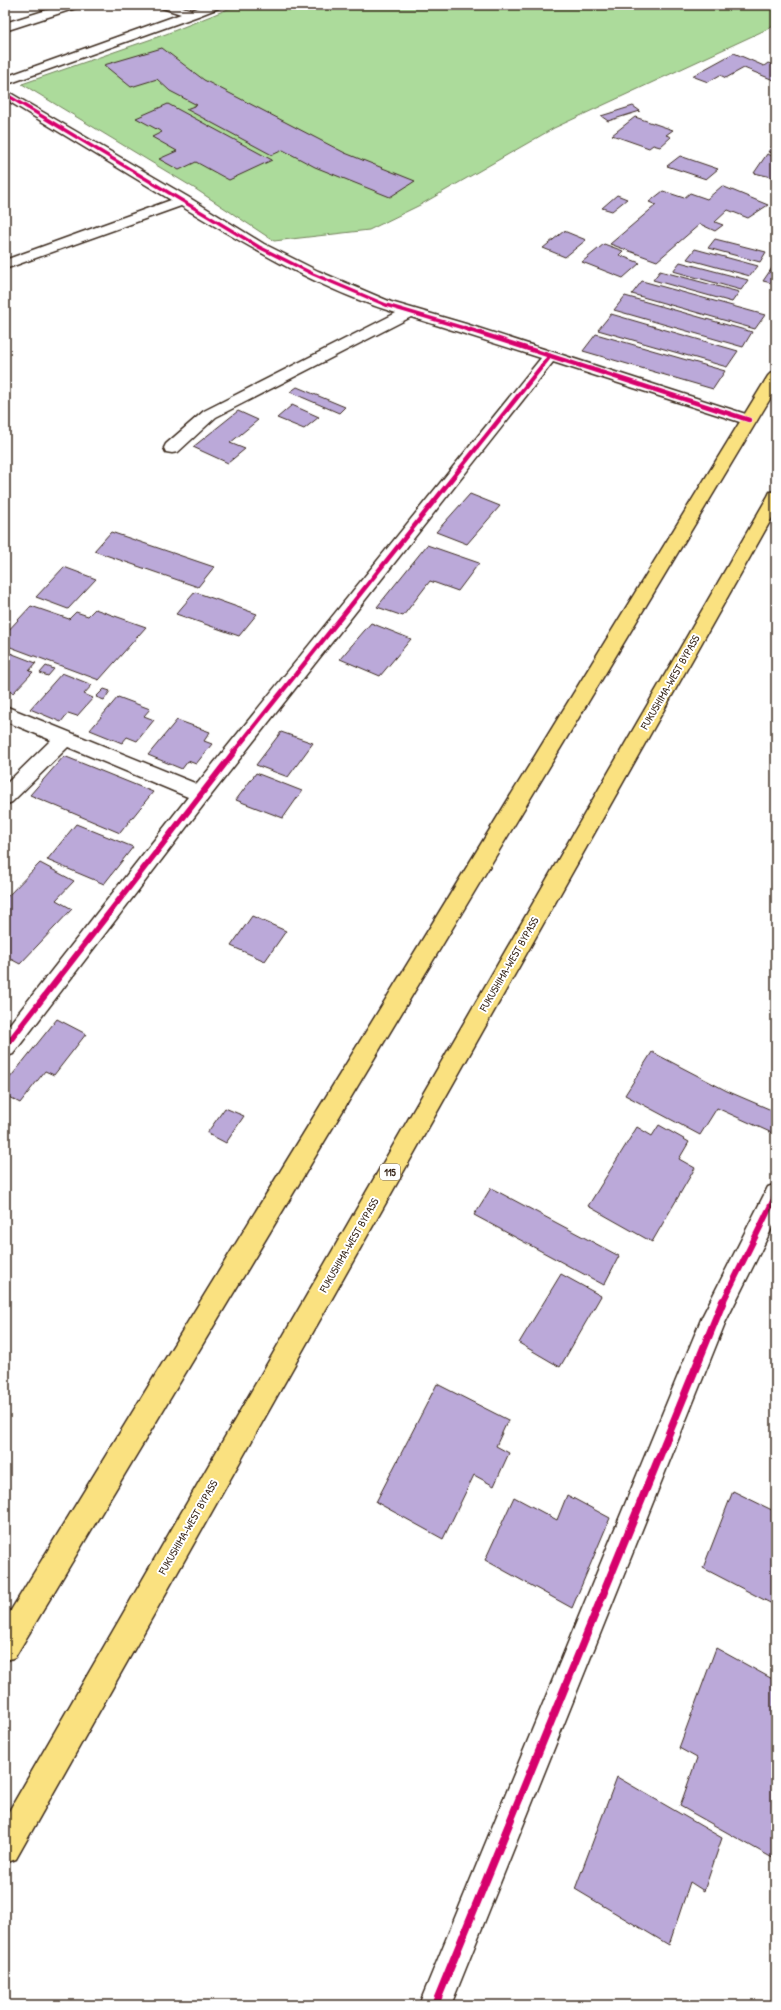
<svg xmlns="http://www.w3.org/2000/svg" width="781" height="2010" font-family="'Patrick Hand',sans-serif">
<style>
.green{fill:#acdb9b;stroke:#74825c}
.building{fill:#bba9d9;stroke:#3b2a1e}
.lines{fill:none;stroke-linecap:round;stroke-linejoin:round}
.street-casing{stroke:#3b2a1e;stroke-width:3}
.highway-casing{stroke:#3b2a1e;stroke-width:3}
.street{fill:#fff;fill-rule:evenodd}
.highway{fill:#fae180;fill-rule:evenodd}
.cycleway-far3-casing{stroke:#fff;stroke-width:5}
.cycleway-far2-casing{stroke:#fff;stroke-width:6}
.cycleway-far1-casing{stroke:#fff;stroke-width:8}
.cycleway-casing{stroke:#fff;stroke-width:10}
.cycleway-far3{stroke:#d6006c;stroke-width:3.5}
.cycleway-far2{stroke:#d6006c;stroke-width:4.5}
.cycleway-far1{stroke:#d6006c;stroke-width:6}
.cycleway{stroke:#d6006c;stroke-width:8}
.labels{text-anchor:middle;stroke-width:4;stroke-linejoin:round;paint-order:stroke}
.shield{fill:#fff;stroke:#766a62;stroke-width:1}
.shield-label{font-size:10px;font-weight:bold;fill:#3b2a1e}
.street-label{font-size:11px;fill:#3b2a1e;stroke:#fff}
</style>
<rect width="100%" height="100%" fill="#fff"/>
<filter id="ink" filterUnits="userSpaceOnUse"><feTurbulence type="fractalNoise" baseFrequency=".025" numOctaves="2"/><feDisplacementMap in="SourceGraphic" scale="8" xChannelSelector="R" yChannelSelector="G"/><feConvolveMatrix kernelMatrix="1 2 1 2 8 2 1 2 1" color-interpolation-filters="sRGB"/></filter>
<g filter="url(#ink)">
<path class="green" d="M238 5H776V25L554 128 420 205 369 230 274 241 194 188 22 84 166 34Z"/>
<g class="building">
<path d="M162 48 204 80 345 153 415 181 390 197 315 167 283 150 272 155 186 109 197 105 170 91 157 79 131 87 104 65Z"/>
<path d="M734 53 764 66 768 63 776 66V81L744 68 726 78 720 75 708 82 692 76Z"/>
<path d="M168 104 272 160 229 180 196 162 179 170 159 159 177 151 152 137 162 132 136 118Z"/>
<path d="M633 106 640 111 608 121 601 116Z"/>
<path d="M635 117 673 130 666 135 671 137 660 147 653 145 649 148 612 135Z"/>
<path d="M776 141V153L768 152Z"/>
<path d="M767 154 776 157V178L754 173Z"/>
<path d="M680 156 718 169 706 179 667 166Z"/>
<path d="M722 186 768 205 748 218 728 210 715 222 723 225 715 231 700 224 657 261 610 244 656 205 649 202 663 191 684 198 690 193 707 199Z"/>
<path d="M617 195 627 199 612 211 602 208Z"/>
<path d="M564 231 586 240 565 257 543 248Z"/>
<path d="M715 239 766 252 760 262 708 248Z"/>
<path d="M604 244 623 251 619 255 640 263 623 278 582 262Z"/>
<path d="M695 249 758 266 750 276 687 259Z"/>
<path d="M680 262 748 280 741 290 673 271Z"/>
<path d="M776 262V284L763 281Z"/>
<path d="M660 271 739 292 732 302 653 280Z"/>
<path d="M642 281 765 315 755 329 632 294Z"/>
<path d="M625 296 752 332 743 347 614 310Z"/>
<path d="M611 314 738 351 727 367 598 330Z"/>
<path d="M596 334 725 371 713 389 583 351Z"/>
<path d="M297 387 345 407 339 413 290 392Z"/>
<path d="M292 405 319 417 304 429 277 418Z"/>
<path d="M238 411 258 420 230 443 245 449 228 463 193 447Z"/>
<path d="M470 494 500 506 467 544 436 532Z"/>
<path d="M111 532 214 567 198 587 94 551Z"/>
<path d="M427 545 479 563 458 591 430 581 403 616 377 607Z"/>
<path d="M64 567 96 579 68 609 36 597Z"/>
<path d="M195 592 257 614 239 636 176 614Z"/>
<path d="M31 606 69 619 76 612 88 616 95 609 146 627 99 680 5 645V634Z"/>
<path d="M371 623 411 639 380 676 340 659Z"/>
<path d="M5 651 36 663 29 671 33 672 13 693 7 690 5 692Z"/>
<path d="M46 666 54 669 48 676 40 673Z"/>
<path d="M62 673 92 685 84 694 93 698 77 716 68 713 61 722 30 709Z"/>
<path d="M104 689 110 691 104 700 96 697Z"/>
<path d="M118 697 150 709 144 716 154 720 137 741 127 737 122 743 90 730Z"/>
<path d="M177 720 210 732 204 741 212 744 196 764 188 761 182 769 148 755Z"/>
<path d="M281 732 313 743 288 777 256 765Z"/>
<path d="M64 756 153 792 120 833 30 795Z"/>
<path d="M256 773 302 791 283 818 236 800Z"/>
<path d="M76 824 133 847 104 884 47 860Z"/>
<path d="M40 863 74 881 56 900 72 909 20 964 5 956V896L7 897Z"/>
<path d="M252 916 286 931 265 961 231 946Z"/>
<path d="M57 1019 86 1034 54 1075 45 1071 20 1103 5 1095V1084Z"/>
<path d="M652 1052 727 1091 776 1112V1124L772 1133 717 1108 700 1135 625 1095Z"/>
<path d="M225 1108 244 1116 226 1143 207 1133Z"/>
<path d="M659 1125 689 1142 679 1159 695 1168 652 1242 588 1206 637 1127 652 1136Z"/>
<path d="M491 1188 619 1256 604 1285 474 1215Z"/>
<path d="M561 1274 601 1296 560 1367 519 1343Z"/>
<path d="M437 1384 508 1420 496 1446 509 1453 494 1486 474 1475 443 1539 376 1502Z"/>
<path d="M733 1491 776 1512V1606L703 1568Z"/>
<path d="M567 1495 610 1518 572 1608 485 1560 514 1497 557 1520Z"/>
<path d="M716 1648 776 1681V1860L680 1806 697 1758 679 1748Z"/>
<path d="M617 1777 722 1838 704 1891 690 1882 669 1945 575 1889Z"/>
</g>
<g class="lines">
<defs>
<g id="street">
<path d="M63 5H81L79 7 5 31V23Z"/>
<path d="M157 5H176L192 10 206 5H223L221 7 198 16 5 85V77L181 14 159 7Z"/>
<path d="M5 90 188 197 264 244 318 271 391 302 466 324 755 417 757 420 755 423 749 425 743 423 553 362 208 799 13 1054 5 1057V1030L188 797 68 747 12 802 5 805V785L51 740 5 721V706L197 784 541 358 411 317 216 417 178 452 172 453 166 452 164 448 166 444 204 411 396 313C320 290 248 246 181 206L5 269V260L171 200 5 99Z"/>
<path d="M776 1184V1220L725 1323 451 2005H419L702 1317 768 1187Z"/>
</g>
<g id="highway">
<path d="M776 371V389L15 1657 5 1661V1620L768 376 771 373Z"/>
<path d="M776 491V511L16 1859 5 1863V1818L768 496 770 492Z"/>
</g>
</defs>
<use href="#street" class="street-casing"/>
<use href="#highway" class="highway-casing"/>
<use href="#street" class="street"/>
<use href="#highway" class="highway"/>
<defs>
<path id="cycleway-far3" d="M5 94 259 247 313 274 386 305 467 329"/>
<g id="cycleway-far2">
<path d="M464 328 749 420"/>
<path d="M233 753 550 356"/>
</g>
<g id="cycleway-far1">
<path d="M5 1047 234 752"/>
<path d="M723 1302 776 1195"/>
</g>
<path id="cycleway" d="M435 2005 723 1301"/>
</defs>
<use href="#cycleway-far3" class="cycleway-far3-casing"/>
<use href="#cycleway-far2" class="cycleway-far2-casing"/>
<use href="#cycleway-far1" class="cycleway-far1-casing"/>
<use href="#cycleway" class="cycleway-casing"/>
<use href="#cycleway-far3" class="cycleway-far3"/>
<use href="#cycleway-far2" class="cycleway-far2"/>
<use href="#cycleway-far1" class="cycleway-far1"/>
<use href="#cycleway" class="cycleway"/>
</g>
</g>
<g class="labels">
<rect class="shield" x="380" y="1164" width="20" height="16" rx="3"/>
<g class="shield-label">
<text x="390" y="1176">115</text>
</g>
<g class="street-label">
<text transform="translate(670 682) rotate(-60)" y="4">FUKUSHIMA-WEST BYPASS</text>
<text transform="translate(509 964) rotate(-60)" y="4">FUKUSHIMA-WEST BYPASS</text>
<text transform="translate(349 1245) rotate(-60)" y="4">FUKUSHIMA-WEST BYPASS</text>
<text transform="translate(188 1527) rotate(-60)" y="4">FUKUSHIMA-WEST BYPASS</text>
</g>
</g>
<rect width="781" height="2010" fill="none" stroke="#fff" stroke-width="20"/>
<rect x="10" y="10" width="761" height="1990" fill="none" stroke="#3b2a1e" stroke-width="1.5" filter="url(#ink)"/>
</svg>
